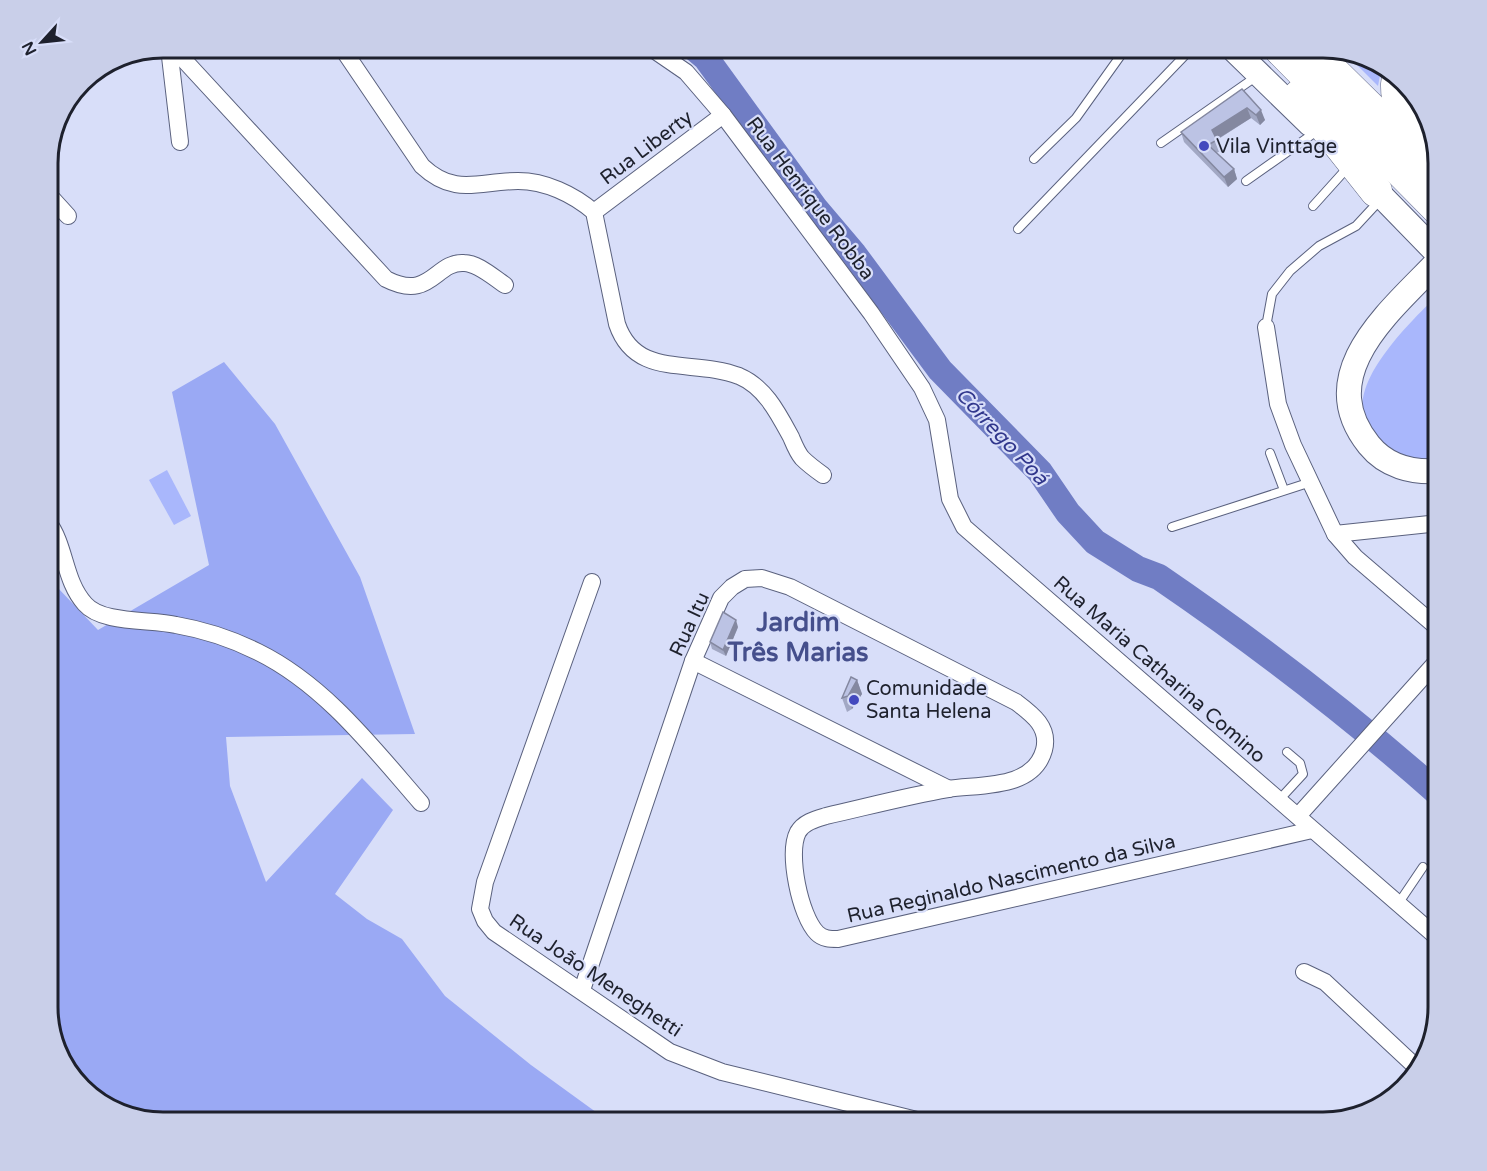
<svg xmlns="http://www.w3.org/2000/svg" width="1487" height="1171" font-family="'Varela Round',sans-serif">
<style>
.green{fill:#a9b7fc}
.forest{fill:#9aa9f4}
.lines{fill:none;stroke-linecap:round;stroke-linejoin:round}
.river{stroke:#707dc4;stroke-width:26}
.lane-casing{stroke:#5a617e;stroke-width:10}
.street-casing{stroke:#5a617e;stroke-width:18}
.secondary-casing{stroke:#5a617e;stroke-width:26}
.highway-casing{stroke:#5a617e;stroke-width:33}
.lane{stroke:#fff;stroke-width:8}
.street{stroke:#fff;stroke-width:16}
.secondary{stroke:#fff;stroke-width:24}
.highway{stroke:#fff;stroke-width:32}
.wall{fill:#a2a8c4}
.shaded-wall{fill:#8488a0}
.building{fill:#bcc3e4;stroke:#8488a0;stroke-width:1.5}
.poi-dot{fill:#4349be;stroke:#d8def9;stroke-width:2}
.labels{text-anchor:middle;stroke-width:4.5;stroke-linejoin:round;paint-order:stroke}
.poi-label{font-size:20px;fill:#1e212d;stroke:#d8def9;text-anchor:start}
.street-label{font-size:20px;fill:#1e212d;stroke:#d8def9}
.water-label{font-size:21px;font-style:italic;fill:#31378c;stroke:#d8def9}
.district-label{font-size:26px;font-weight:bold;fill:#454f8c;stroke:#d8def9}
.rim{fill:none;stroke:#1e212d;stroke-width:3}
</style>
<rect width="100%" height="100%" fill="#d8def9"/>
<g class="green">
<path d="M1350 58 1381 70 1378 86Z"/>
<path d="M1407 87 1427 113 1432 132 1416 115Z"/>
<path d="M1439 294V460L1420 463 1390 456C1383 445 1368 430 1364 417 1352 378 1412 320 1439 294Z"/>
<path d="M167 470 191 516 174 525 149 480Z"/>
</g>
<path class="forest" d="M224 362 275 424 360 577 415 734 226 737 230 786 266 882 362 778 393 810 335 894 367 919 402 939 445 996 531 1065 611 1123H164L88 1094 60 1059 48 1014V556L57 587 98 630 209 565 172 392Z"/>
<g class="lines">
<path class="river" d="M694 48 706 58 815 208 854 254 940 370 1040 472 1068 513 1095 542 1138 569 1159 577C1257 644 1350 715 1439 794"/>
<defs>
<g id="lane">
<path d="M1161 143 1257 76"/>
<path d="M1034 159 1076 118 1126 48"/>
<path d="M1246 181 1317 131"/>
<path d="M1313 206 1349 166"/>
<path d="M1018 229 1192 48"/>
<path d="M1266 327 1272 294 1290 271 1319 246 1356 226 1381 199"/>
<path d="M1270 453 1284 490"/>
<path d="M1172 527 1311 482"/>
<path d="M1279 800 1303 774 1300 763 1287 752"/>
<path d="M1398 904 1423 867"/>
<path d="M1054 1119 1062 1123"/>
</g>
<g id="street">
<path d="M169 48 180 142"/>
<path d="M173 48 386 279C431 302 435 261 464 263 478 263 494 278 505 285"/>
<path d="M342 48 422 166C455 197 479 181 518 181 545 181 573 194 594 212L617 324C636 380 693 358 739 376 765 387 778 413 791 437 794 444 797 452 802 458 808 464 816 470 823 475"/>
<path d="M651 48 686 72 723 115 871 313 922 388 937 420 950 499 964 527 1439 939"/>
<path d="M48 194 68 216"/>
<path d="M594 212 723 115"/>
<path d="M1266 327 1278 404 1293 445 1335 534 1355 557 1439 629"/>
<path d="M48 522C66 546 64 581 85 604 102 624 151 619 176 625 205 630 232 639 258 652 325 685 373 748 421 803"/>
<path d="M1335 534 1439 523"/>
<path d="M592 582 485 882 480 909 485 921 494 932 670 1052 722 1072 929 1123"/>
<path d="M693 661 949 789"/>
<path d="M1298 816 1439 659"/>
<path d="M1304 972 1325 982 1416 1067"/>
<path d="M582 990 693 661 721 598 732 587 745 579 762 578 790 587 1016 702C1032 714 1050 727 1044 750 1033 790 979 784 948 789 907 796 866 807 826 816 816 819 804 822 798 832 787 853 800 916 817 933 823 939 830 939 838 939L1312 830"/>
</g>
<g id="secondary">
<path d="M1232 48 1310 124"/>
<path d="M1364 178 1439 255"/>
<path d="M1439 471C1412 473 1386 466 1369 445 1311 373 1392 310 1439 260"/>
</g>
<g id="highway">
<path d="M1279 48 1439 210"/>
<path d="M1318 57 1439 176"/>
<path d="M1398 76C1393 101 1406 123 1419 143"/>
<path d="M1300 95 1376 191"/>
</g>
</defs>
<use href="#lane" class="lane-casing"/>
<use href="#street" class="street-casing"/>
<use href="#secondary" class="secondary-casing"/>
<use href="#highway" class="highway-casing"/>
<use href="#lane" class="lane"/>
<use href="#street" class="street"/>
<use href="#secondary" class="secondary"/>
<use href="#highway" class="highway"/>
</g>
<g class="wall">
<path d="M1242 89 1265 120 1260 125 1251 118 1217 140 1221 151 1216 153 1234 169 1237 179 1228 187 1184 142 1181 132Z"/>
<path d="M738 627 726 656 712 649 710 642Z"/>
<path d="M857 680 862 694 852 709 847 712 842 698Z"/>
</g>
<g class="shaded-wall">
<path d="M1247 108 1251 118 1216 140 1212 130Z"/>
<path d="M1261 110 1265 120 1260 125 1256 115Z"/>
<path d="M1234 169 1237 179 1228 187 1224 177Z"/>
<path d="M736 620 738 627 726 656 723 650Z"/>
<path d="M857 680 862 694 852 709 848 696Z"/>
</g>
<g class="building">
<path d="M1242 89 1261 110 1256 115 1247 108 1212 130 1217 140 1208 145 1234 169 1224 177 1181 132Z"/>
<path d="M723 612 736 620 723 650 710 642Z"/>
<path d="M851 677 857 680 848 696 842 698Z"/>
</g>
<g class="poi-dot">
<circle cx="1204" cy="146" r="6"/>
<circle cx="854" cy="700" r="6"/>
</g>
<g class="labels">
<g class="poi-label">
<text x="1216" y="153">Vila Vinttage</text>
<text x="866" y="695">Comunidade<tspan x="866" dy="23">Santa Helena</tspan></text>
</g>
<g class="street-label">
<text transform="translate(646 147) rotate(-37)" y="7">Rua Liberty</text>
<text transform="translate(811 198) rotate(53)" y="7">Rua Henrique Robba</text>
<text transform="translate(689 624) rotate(-65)" y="7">Rua Itu</text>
<text transform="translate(1160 669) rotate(41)" y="7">Rua Maria Catharina Comino</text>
<text transform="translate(1011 878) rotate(-13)" y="7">Rua Reginaldo Nascimento da Silva</text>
<text transform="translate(596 975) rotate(34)" y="7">Rua João Meneghetti</text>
</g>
<g class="water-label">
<text transform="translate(1002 436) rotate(47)" y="7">Córrego Poá</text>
</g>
<g class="district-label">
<text x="798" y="631">Jardim<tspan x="798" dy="30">Três Marias</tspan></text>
</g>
</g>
<path d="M0 0H1487V1171H0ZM163 58H1323A105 105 0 0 1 1428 163V1007A105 105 0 0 1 1323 1112H163A105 105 0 0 1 58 1007V163A105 105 0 0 1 163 58Z" fill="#c9cfe9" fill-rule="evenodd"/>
<path class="rim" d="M163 58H1323A105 105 0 0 1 1428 163V1007A105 105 0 0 1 1323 1112H163A105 105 0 0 1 58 1007V163A105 105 0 0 1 163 58Z"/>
<g transform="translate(42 42) rotate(243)" stroke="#d8def9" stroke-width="4.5" paint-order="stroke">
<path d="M0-4.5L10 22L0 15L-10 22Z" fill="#1e212d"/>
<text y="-9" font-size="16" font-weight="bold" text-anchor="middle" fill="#1e212d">N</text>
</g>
</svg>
